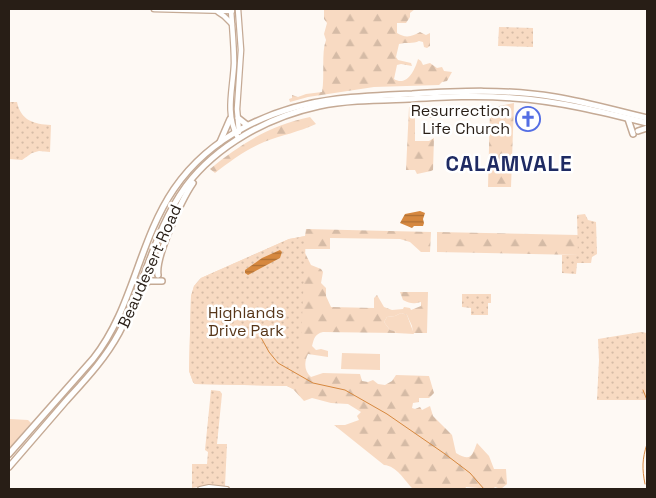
<svg xmlns="http://www.w3.org/2000/svg" width="656" height="498" font-family="'Space Grotesk',sans-serif">
<style>
.green{fill:#f8dac2}
.forest{fill:url(#forest-firs)}
.park{fill:url(#park-dots)}
.water{fill:url(#water-rules)}
.lines{fill:none;stroke-linecap:round;stroke-linejoin:round}
.stream{stroke:#d6883f;stroke-width:1}
.secondary-casing{stroke:#c5aa95;stroke-width:6}
.primary-casing{stroke:#c5aa95;stroke-width:7}
.highway-casing{stroke:#c5aa95;stroke-width:8}
.secondary{stroke:#fff;stroke-width:4}
.primary{stroke:#fff;stroke-width:4.5}
.highway{stroke:#fff;stroke-width:5}
.labels{text-anchor:middle;stroke-width:5;stroke-linejoin:round;paint-order:stroke}
.poi-label{font-size:16px;fill:#281e16;stroke:#fff;text-anchor:end}
.street-label{font-size:16px;fill:#281e16;stroke:#fff}
.park-label{font-size:16px;fill:#573619;stroke:#fff}
.district-label{font-size:21px;font-weight:bold;letter-spacing:1px;fill:#1f2b63;stroke:#fff}
</style>
<defs>
<pattern id="forest-firs" width="22" height="20" patternUnits="userSpaceOnUse" patternTransform="scale(1.25)"><rect width="22" height="20" fill="#f8dac2"/><path d="M5 1l3.5 6h-7zM16 11l3.5 6h-7z" fill="#d5bba6"/></pattern>
<pattern id="park-dots" width="8" height="8" patternUnits="userSpaceOnUse" patternTransform="scale(1.25)"><rect width="8" height="8" fill="#f8dac2"/><path d="M2 2h.1M6 6h.1" fill="none" stroke="#d5bba6" stroke-width="1.8" stroke-linecap="round"/></pattern>
<pattern id="water-rules" width="6" height="5" patternUnits="userSpaceOnUse" patternTransform="scale(1.25)"><rect width="6" height="5" fill="#d6883f"/><path d="M0 2.5h6" fill="none" stroke="#ae6f34"/></pattern>
</defs>
<rect width="100%" height="100%" fill="#fef9f4"/>
<g class="green">
<path d="M401 313 407 315 414 334 396 333 395 331 390 330 384 322 387 317 395 316Z"/>
<path d="M342 353 380 354V370L341 369Z"/>
<path d="M9 419 28 420 31 423 9 449Z"/>
</g>
<g class="forest">
<path d="M324 9H415L410 13V17L406 23H397V33C406 39 413 36 420 32L426 35 430 33V46L427 48 424 47 423 42 419 41C413 44 406 42 399 44L396 57 398 60 411 63 412 66 401 64 397 65 394 79C407 87 415 70 418 59L421 61 423 65 430 63 437 68 442 67 444 71 452 72 447 81 442 82 439 85 374 87 308 97 290 102 289 99 292 98V95L298 97 306 94 322 92C325 76 321 53 326 40L324 34 327 23 324 19Z"/>
<path d="M514 103 511 187H488L490 108Z"/>
<path d="M409 107C417 106 425 111 433 109L434 111 433 118 415 117V141H429L434 138 433 170 431 171 417 174 415 170H406Z"/>
<path d="M310 117 316 124C299 132 282 135 264 142 247 149 230 161 215 173L210 169C240 144 271 125 310 117Z"/>
<path d="M306 229 431 232 430 252H421L410 242 400 239 330 238V249H305V253L311 265 321 269 323 272 321 283 326 288V296L331 307 374 308V298L377 295 384 307 392 310 403 309 404 307 410 308 411 310 421 306V302C413 304 411 304 403 300L400 292H428L427 333H413L412 326 407 315 401 313 395 316 387 317 384 322 390 330 395 331 396 333 323 332C315 334 314 338 312 346L316 350 321 349 328 351V357L308 354C304 362 304 371 311 377L323 373 360 374 362 381 368 382 373 380 378 384 385 385 392 381 396 375 429 376 434 393 429 398H419V402L413 403 412 408 415 409 420 407 422 410 430 406 433 416 452 435 456 453C471 462 472 456 477 443L489 456 494 469H506L507 484 501 489 495 487 493 489 466 487 465 489H413C404 480 397 466 384 465L334 425H345L359 420 357 416 361 412 348 404 331 403 312 398 304 401 293 389 287 386 195 384 193 382 189 371 191 296 194 286 201 278 289 239 305 236Z"/>
<path d="M437 232 578 235V255L437 252Z"/>
</g>
<g class="park">
<path d="M499 27 533 28V47L498 46Z"/>
<path d="M9 102H17C21 121 34 124 51 125L50 152 39 151 32 153 22 160 9 159Z"/>
<path d="M585 214 588 220 596 222 597 254 592 257 591 263H577L576 274 562 273V255H578L577 215Z"/>
<path d="M306 236 299 380 293 389 287 386 195 384 193 382 189 371 191 296 194 286 201 278 289 239Z"/>
<path d="M462 294H491V303H488V315H471V308L462 307Z"/>
<path d="M641 332 647 333V400H597L599 360 598 339Z"/>
<path d="M211 390 220 391 222 394 217 444H227L225 486 208 485 192 488V464H207L208 452 205 450Z"/>
</g>
<g class="water">
<path d="M420 211 425 213 423 219 424 223 423 226H414L412 228 400 223 405 214Z"/>
<path d="M280 250 282 252 280 258 248 275 245 273V270L262 258Z"/>
</g>
<g class="lines">
<g class="stream">
<path d="M253 323 269 352 278 363 313 383 345 390 387 414 445 454 470 473 484 489"/>
<path d="M643 390 647 400"/>
<path d="M645 484C642 469 642 459 647 444"/>
</g>
<defs>
<path id="secondary" d="M200 489 209 487 227 489"/>
<g id="primary">
<path d="M154 9 232 11"/>
<path d="M231 9C232 27 234 45 234 63 233 89 225 112 237 136"/>
<path d="M238 9 241 50 237 109 239 132"/>
<path d="M218 12 224 16 232 24"/>
</g>
<g id="highway">
<path d="M238 118 247 125"/>
<path d="M628 119 633 134"/>
<path d="M638 131 647 128"/>
<path d="M220 142 230 119"/>
<path d="M158 275C155 257 182 199 193 183"/>
<path d="M141 288 149 281H162"/>
<path d="M9 454 93 359C133 309 138 242 174 189 211 135 273 107 337 99 362 96 387 95 412 94 460 91 508 89 555 97 586 102 617 111 647 118"/>
<path d="M9 467C28 445 47 423 66 401 85 380 105 359 119 333 145 285 154 230 186 186 217 145 268 117 319 106 348 100 379 100 409 99 444 97 478 95 513 98 559 101 603 112 647 123"/>
</g>
</defs>
<use href="#secondary" class="secondary-casing"/>
<use href="#primary" class="primary-casing"/>
<use href="#highway" class="highway-casing"/>
<use href="#secondary" class="secondary"/>
<use href="#primary" class="primary"/>
<use href="#highway" class="highway"/>
</g>
<defs>
<symbol id="church-ring" viewBox="-11 -11 22 22"><circle r="9.5" fill="#fff" stroke="#546ee4" stroke-width="1.5"/><path d="M-1.2-6h2.4v3.5h3.3v2.4h-3.3V6h-2.4V-.1h-3.3v-2.4h3.3Z" fill="#546ee4"/></symbol>
</defs>
<g fill-rule="evenodd">
<use href="#church-ring" x="514" y="105" width="28" height="28"/>
</g>
<g class="labels">
<g class="poi-label">
<text x="510" y="116">Resurrection<tspan x="510" dy="18">Life Church</tspan></text>
</g>
<g class="street-label">
<text transform="translate(149 266) rotate(-66)" y="6">Beaudesert Road</text>
</g>
<g class="park-label">
<text x="246" y="318">Highlands<tspan x="246" dy="18">Drive Park</tspan></text>
</g>
<g class="district-label">
<text x="509" y="171">CALAMVALE</text>
</g>
</g>
<rect width="656" height="498" fill="none" stroke="#281e16" stroke-width="20"/>
</svg>
